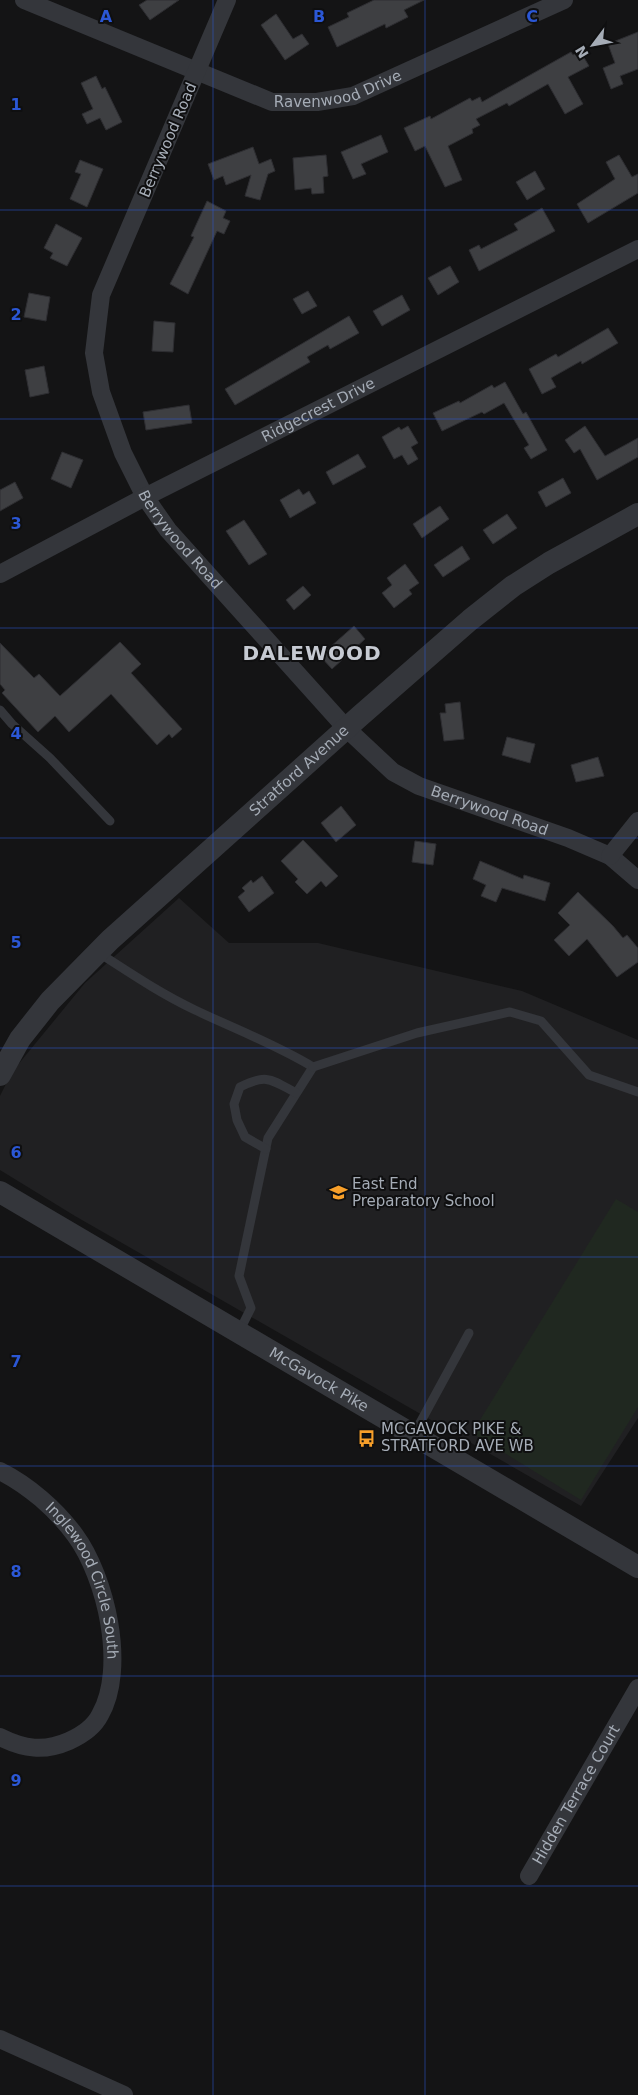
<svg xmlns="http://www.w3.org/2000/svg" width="638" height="2095" font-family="'DejaVu Sans',sans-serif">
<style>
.built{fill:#202022}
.pitch{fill:#202820}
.building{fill:#3e3f42;stroke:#2e2e32}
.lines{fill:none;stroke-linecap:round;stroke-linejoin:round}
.service{stroke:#34363b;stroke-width:9}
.minor{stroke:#34363b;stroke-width:18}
.tertiary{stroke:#34363b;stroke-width:22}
.grid{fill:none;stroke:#2b57d5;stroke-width:1;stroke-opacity:0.55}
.labels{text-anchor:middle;stroke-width:4;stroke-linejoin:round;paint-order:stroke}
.street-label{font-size:15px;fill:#a5acb6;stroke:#0f0f10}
.poi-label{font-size:15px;fill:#a5acb6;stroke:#0f0f10;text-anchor:start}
.district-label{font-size:20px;font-weight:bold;letter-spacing:1px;fill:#c6cad2;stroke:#0f0f10}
.grid-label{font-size:16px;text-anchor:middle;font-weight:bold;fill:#2b57d5;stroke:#0f0f10;stroke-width:4;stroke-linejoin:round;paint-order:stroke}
</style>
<rect width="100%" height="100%" fill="#141415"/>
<path class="built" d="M179 898 229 943H318L522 991 638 1040V1418L581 1506 75 1216 0 1170V1096L12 1072 85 983Z"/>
<path class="pitch" d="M616 1199 638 1212V1407L581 1500 472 1433Z"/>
<g class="building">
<path d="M147 0H179L150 20 139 5Z"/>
<path d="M374 0H424L404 10 408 17 386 28 385 24 337 47 328 27 349 17 347 13Z"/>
<path d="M276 14 293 39 302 34 309 44 285 60 261 25Z"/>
<path d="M638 32V69L620 76 623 84 611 89 603 68 615 63 608 44Z"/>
<path d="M580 51 589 66 568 77 583 104 565 114 548 84 509 106 507 103 476 119 480 125 472 129 473 133 448 146 462 180 445 187 425 146 415 151 404 128 430 116 431 119 470 98 472 101 480 97 482 102 571 52 573 55Z"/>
<path d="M96 76 102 89 105 87 122 122 106 130 100 118 87 124 82 114 93 109 81 83Z"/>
<path d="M381 135 388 152 361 164 366 174 353 179 341 152Z"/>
<path d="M253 147 259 164 271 159 275 171 268 174 260 200 245 196 251 175 226 185 223 176 214 180 208 164Z"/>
<path d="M326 155 328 176 323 177 324 193 312 194 311 188 295 190 293 158Z"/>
<path d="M619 155 632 177 638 174V193L588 223 577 204 615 179 606 162Z"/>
<path d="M80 160 103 169 87 207 70 199 81 174 75 172Z"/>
<path d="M535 171 545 189 527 200 516 182Z"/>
<path d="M207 201 226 211 223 218 230 221 224 234 217 231 188 294 170 284 194 237 191 236Z"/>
<path d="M542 208 555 231 479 271 469 250 479 245 481 249 518 230 514 224Z"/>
<path d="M56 224 82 238 67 266 50 258 53 253 44 248Z"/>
<path d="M450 266 459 282 438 295 428 278Z"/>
<path d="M308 291 317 306 302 314 293 299Z"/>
<path d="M29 293 50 297 46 321 24 317Z"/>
<path d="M402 295 410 310 382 326 373 311Z"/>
<path d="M349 316 359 333 330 349 328 345 307 357 310 362 235 405 225 389Z"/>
<path d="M154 321 175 323 173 352 152 351Z"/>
<path d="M608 328 618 343 582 364 581 361 551 378 556 387 542 394 529 369 556 354 558 357Z"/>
<path d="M44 366 49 393 30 397 25 370Z"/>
<path d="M505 382 523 414 526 412 547 450 531 459 524 448 529 445 504 403 484 414 482 412 442 431 433 413 459 401 460 403 492 385 494 388Z"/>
<path d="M189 405 192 423 146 430 143 412Z"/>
<path d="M408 426 418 443 411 447 418 459 408 465 402 455 394 459 382 437 399 427 401 430Z"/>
<path d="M585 426 605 456 638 438V457L597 480 580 449 574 453 565 440Z"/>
<path d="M62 452 83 460 71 488 51 479Z"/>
<path d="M358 454 366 467 333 485 326 472Z"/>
<path d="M563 478 571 493 546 507 538 492Z"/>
<path d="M15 482 23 498 0 511V490Z"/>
<path d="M299 489 303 495 309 491 316 503 290 518 280 500Z"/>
<path d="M440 506 449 519 422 538 413 524Z"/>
<path d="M507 514 517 528 493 544 483 530Z"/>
<path d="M244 520 267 554 249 565 226 531Z"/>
<path d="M462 546 470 559 443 577 434 565Z"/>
<path d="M405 564 419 583 409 590 412 594 394 608 382 593 392 585 387 578Z"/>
<path d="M303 586 311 595 294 610 286 600Z"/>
<path d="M354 626 365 639 332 669 320 656Z"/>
<path d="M120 642 141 664 131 673 182 729 172 738 169 734 157 745 111 694 69 732 55 716 38 732 2 693 5 690 0 684V643L34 678 39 674 60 696Z"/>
<path d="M460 702 464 739 444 741 440 713H446L445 704Z"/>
<path d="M507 737 535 744 530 763 502 755Z"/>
<path d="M598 757 604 776 576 782 571 765Z"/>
<path d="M341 806 356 825 336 842 321 823Z"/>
<path d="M303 840 338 876 326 887 321 881 307 894 295 882 298 879 281 861Z"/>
<path d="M415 841 436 844 433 865 412 862Z"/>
<path d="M480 861 523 879 524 875 550 883 545 901 502 888 496 902 481 896 486 885 473 879Z"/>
<path d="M262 876 274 893 249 912 238 897 245 891 242 888 251 880 253 883Z"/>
<path d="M578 892 613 926 623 938 627 935 638 948V962L617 977 587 939 569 956 554 940 570 925 558 913Z"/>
</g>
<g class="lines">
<g class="service">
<path d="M0 710 12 724 50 758 110 821"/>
<path d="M99 953C130 973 161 994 195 1010 235 1029 275 1044 313 1067L268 1138 239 1276 251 1308 239 1332"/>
<path d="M313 1067 417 1033 510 1012 541 1021 589 1075 638 1092"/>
<path d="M266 1149 245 1137 237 1120 234 1104 240 1087C267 1073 272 1080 296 1093"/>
<path d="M414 1434 469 1333"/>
</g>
<g class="minor">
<path id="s1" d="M24 0 272 102H317L353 96 564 0"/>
<path id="s2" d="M227 0 101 295 94 353 101 392 123 453 145 497 168 530 346 728 393 772 419 786 568 838 610 856 638 880"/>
<path id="s3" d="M0 574 145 497 638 249"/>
<path d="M610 856 638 821"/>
<path id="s4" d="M0 1471C28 1485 56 1509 75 1535 106 1577 127 1668 100 1715 94 1727 80 1736 69 1741 44 1752 24 1749 0 1737"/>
<path id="s5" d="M529 1876 638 1688"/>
<path d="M0 2039 124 2095"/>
</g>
<g class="tertiary">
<path id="s6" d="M0 1075 20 1039 50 1001 110 940 360 716 470 620 513 586 549 563 638 514"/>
<path id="s7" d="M0 1192 638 1567"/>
</g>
</g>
<path class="grid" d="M213 0V2095M425 0V2095M0 210H638M0 419H638M0 628H638M0 838H638M0 1048H638M0 1257H638M0 1466H638M0 1676H638M0 1886H638"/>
<defs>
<symbol id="school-bare" viewBox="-9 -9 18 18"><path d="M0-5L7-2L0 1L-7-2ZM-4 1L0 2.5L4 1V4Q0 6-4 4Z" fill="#f79f2a" stroke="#0f0f10" stroke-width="2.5" paint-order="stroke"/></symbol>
<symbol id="bus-bare" viewBox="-9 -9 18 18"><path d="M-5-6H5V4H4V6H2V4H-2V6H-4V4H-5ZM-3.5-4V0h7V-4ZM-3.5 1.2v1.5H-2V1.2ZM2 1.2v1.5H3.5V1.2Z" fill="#f79f2a" stroke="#0f0f10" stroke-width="2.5" paint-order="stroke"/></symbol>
</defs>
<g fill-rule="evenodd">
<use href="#school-bare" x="326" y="1180" width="25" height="25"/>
<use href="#bus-bare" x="354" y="1426" width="25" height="25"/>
</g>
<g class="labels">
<g class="street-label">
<text dy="5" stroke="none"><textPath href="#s1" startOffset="336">Ravenwood Drive</textPath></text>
<text transform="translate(168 140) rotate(-67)" y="5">Berrywood Road</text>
<text dy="5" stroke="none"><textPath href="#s3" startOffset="358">Ridgecrest Drive</textPath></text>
<text dy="5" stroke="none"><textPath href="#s2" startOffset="588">Berrywood Road</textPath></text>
<text dy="5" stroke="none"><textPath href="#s6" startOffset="429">Stratford Avenue</textPath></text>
<text dy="5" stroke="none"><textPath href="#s2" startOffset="1008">Berrywood Road</textPath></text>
<text dy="5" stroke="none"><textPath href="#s7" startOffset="370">McGavock Pike</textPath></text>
<text dy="5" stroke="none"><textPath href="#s4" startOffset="145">Inglewood Circle South</textPath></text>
<text dy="5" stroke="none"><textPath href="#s5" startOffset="94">Hidden Terrace Court</textPath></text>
</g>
<g class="poi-label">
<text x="352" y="1189">East End<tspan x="352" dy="17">Preparatory School</tspan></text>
<text x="381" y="1434">MCGAVOCK PIKE &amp;<tspan x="381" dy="17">STRATFORD AVE WB</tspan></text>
</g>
<g class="district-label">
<text x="312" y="660">DALEWOOD</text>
</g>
</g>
<g class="grid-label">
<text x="106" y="22">A</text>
<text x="319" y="22">B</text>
<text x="532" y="22">C</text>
<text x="16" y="110">1</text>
<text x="16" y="320">2</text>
<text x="16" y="529">3</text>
<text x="16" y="739">4</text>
<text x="16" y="948">5</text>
<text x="16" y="1158">6</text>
<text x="16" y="1367">7</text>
<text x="16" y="1577">8</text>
<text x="16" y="1786">9</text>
</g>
<g transform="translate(593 45) rotate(238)" stroke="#0f0f10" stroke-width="4" paint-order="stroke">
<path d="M0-4L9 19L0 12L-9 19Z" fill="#a5acb6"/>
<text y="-8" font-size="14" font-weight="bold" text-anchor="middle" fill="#a5acb6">N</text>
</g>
</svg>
